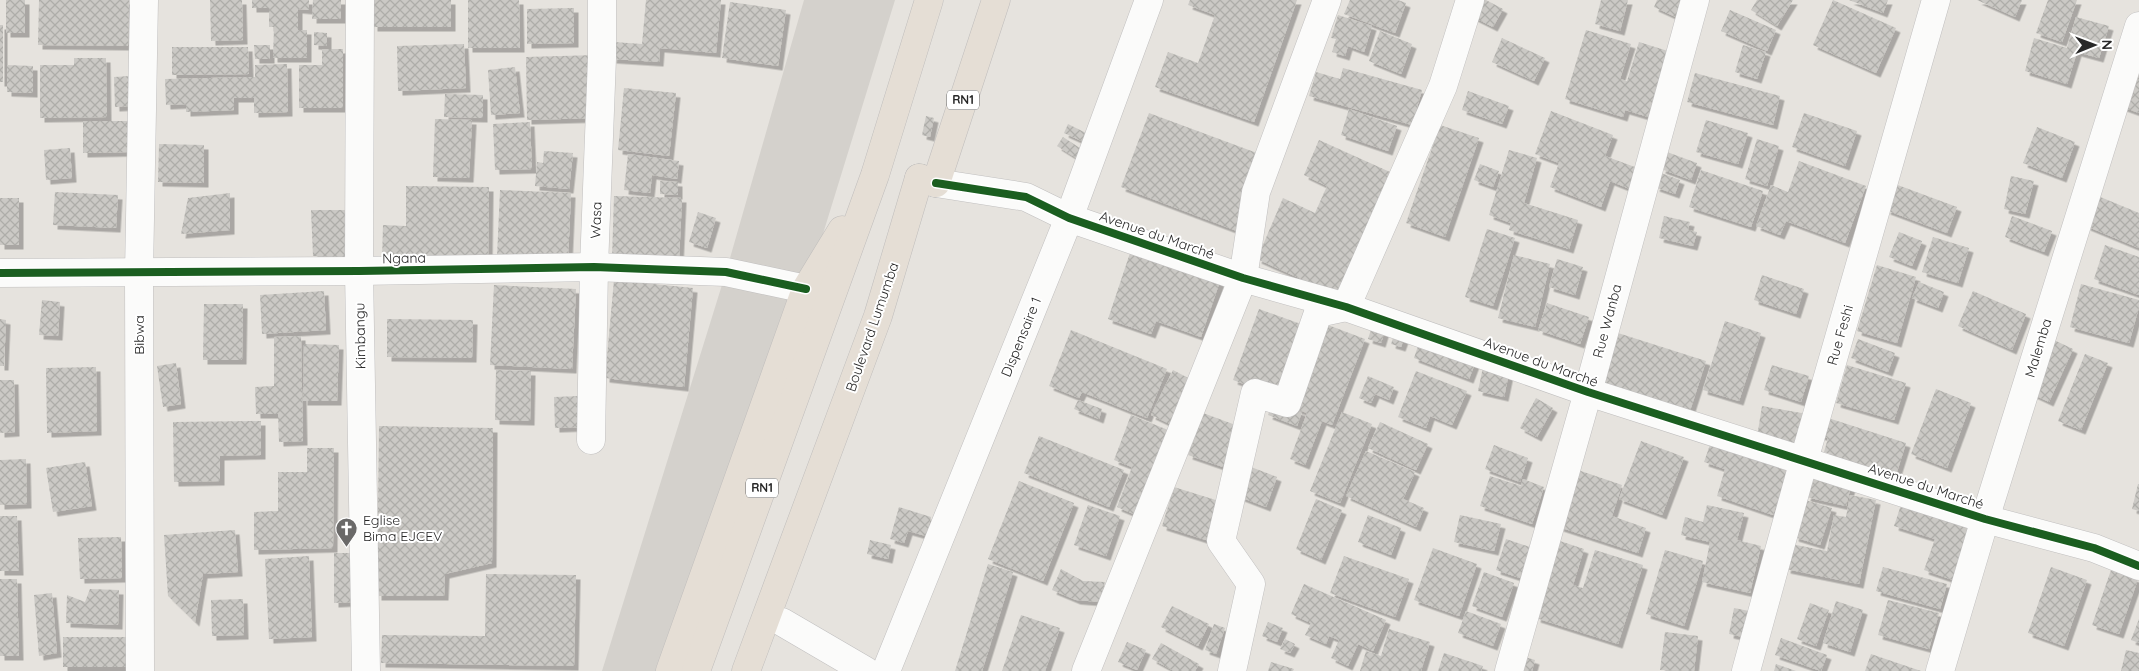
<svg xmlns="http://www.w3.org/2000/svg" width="2139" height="671" font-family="Quicksand,sans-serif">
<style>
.plaza{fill:#d4d1cc}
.building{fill:url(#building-cross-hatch);filter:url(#shadow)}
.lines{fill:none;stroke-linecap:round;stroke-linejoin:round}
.minor-casing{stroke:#c0bfbf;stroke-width:29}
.highway-casing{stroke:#bfbdbc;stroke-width:29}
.minor{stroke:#fbfbfa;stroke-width:28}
.highway{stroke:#e5ded5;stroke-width:28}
.cycleway-casing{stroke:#fff;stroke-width:11}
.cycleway{stroke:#1b5e20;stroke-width:8}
.labels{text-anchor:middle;stroke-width:4;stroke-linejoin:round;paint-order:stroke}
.shield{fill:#fff;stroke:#686868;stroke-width:1}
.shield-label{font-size:12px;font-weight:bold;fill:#282828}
.street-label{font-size:14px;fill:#282828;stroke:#fff}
.poi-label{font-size:14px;fill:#282828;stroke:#fff;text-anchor:start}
</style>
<defs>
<pattern id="building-cross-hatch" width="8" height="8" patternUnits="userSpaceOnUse" patternTransform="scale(1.25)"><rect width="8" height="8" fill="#cbc9c5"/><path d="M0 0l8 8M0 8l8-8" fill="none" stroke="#aeada9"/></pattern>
<filter id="shadow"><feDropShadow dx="4.5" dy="4.5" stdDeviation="0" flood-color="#0004"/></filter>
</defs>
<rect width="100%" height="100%" fill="#e6e3de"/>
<path class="plaza" d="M804 0H895L806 289 670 671H602L726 272Z"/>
<g class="building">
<rect x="6" y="0" width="19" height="33"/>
<path d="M39 0H129L128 46 38 45Z"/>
<path d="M210 0H242L243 40 211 41Z"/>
<path d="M252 0H309V10L298 9V30H307V58H273L274 27H269V8H252Z"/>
<path d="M313 0H341V19H312Z"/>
<rect x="373" y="0" width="78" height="27"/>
<path d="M468 0H519L520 48H468Z"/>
<path d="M646 0H721L716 53 660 48 659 62 612 59 614 42 642 44Z"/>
<path d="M1190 0H1297L1254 122 1155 87 1168 52 1198 63 1215 15 1188 5Z"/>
<path d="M1350 0H1398L1406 3 1395 33 1344 14Z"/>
<path d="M1477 0H1486L1503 9 1493 27 1469 15Z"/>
<path d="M1601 0H1628L1620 31 1595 24Z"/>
<path d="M1657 0H1686L1678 18 1654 7Z"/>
<path d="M1757 0H1793L1777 26 1751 10Z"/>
<path d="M1833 0 1896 28 1876 73 1813 45Z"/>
<path d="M1849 0H1888L1883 13Z"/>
<path d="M1977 0H2022L2015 17Z"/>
<path d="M2048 0H2077L2062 42 2036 33Z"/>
<path d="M730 2 786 10 778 66 722 58Z"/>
<path d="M574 8V43L527 44V9Z"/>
<path d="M1730 10 1776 30 1767 51 1721 31Z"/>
<path d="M1338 15 1372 26 1364 52 1348 46 1345 56 1332 52 1336 39 1331 38Z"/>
<path d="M2076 17 2109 26 2099 58 2077 52 2067 84 2025 71 2034 38 2067 48Z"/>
<rect x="0" y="25" width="3" height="57"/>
<path d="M1586 30 1631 44 1620 79 1627 81 1639 42 1671 52 1652 118 1625 110 1623 117 1565 99Z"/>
<path d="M1380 31 1412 44 1401 74 1369 61Z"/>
<path d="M314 32 327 33V46L314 45Z"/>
<path d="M1502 38 1545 58 1534 81 1492 62Z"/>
<path d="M2139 43V113L2117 105Z"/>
<path d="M464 44 466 88 398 91 397 46Z"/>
<path d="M254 45H270V59H255Z"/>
<path d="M1743 45 1766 52 1757 79 1735 72Z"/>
<path d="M172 47H248L249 74 172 75Z"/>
<path d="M322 49H343V108H299V65H322Z"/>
<path d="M596 55 597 118 527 120 526 57Z"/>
<path d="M74 58H106L107 117 40 118V65H74Z"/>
<path d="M287 64 288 112 254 113V98H234V110L186 112V104L166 105 165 79 255 77V65Z"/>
<path d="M7 65 33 66V93L7 92Z"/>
<path d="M515 67 520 113 491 115 488 70Z"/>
<path d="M1343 68 1422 90 1412 125 1309 96 1316 72 1340 79Z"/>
<path d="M1695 73 1780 96 1773 125 1687 102Z"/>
<path d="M130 76 132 106 115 107 114 77Z"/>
<path d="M624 88 676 93 669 156 618 150Z"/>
<path d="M1468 91 1509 106 1502 124 1462 110Z"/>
<path d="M445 94 483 95V118L444 117Z"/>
<path d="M1349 109 1397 126 1388 151 1341 135Z"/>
<path d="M1551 111 1613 135 1605 156 1643 170 1635 191 1610 181 1601 207 1550 187 1559 163 1535 154Z"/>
<path d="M1149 113 1265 156 1237 231 1121 187Z"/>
<path d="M1804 113 1857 131 1845 166 1792 147Z"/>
<path d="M926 116 934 118 930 137 922 135Z"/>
<path d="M435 119 472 120 469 178 433 177Z"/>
<path d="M1706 120 1748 133 1738 164 1696 152Z"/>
<path d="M83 121H129V152L83 153Z"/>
<path d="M530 122 532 169 495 170 493 124Z"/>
<path d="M1068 124 1090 135 1086 143 1064 133Z"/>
<path d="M1440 125 1479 138 1445 237 1406 223Z"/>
<path d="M2037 127 2075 142 2062 178 2023 163Z"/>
<path d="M1063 137 1086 152 1081 161 1057 146Z"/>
<path d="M1757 139 1779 146 1767 186 1745 179Z"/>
<path d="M1319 140 1390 172 1337 295 1257 259 1283 198 1315 213 1327 186 1304 175Z"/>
<path d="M159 144 204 145V183L158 182Z"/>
<path d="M70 148 72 178 46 180 44 150Z"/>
<path d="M1509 150 1537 158 1524 203 1578 220 1569 249 1509 230 1511 223 1489 215Z"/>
<path d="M544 151 573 153 569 189 535 186 537 162 543 163Z"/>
<path d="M1667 152 1697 163 1691 180 1661 169Z"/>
<path d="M628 154 679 161 677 179 652 175 650 193 624 190Z"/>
<path d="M1799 161 1866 186 1845 243 1786 221 1780 235 1756 226 1771 185 1788 192Z"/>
<path d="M1480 164 1499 171 1493 187 1474 180Z"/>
<path d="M1701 170 1763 191 1751 227 1689 207Z"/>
<path d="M1661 173 1680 180 1675 194 1655 187Z"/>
<path d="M2011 176 2034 181 2025 214 2004 209Z"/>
<path d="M660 181 678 182V195L660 194Z"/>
<path d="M1895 184 1957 207 1947 233 1886 210Z"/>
<path d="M406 186 489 187 488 262 382 260 383 225 406 226Z"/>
<path d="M500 190 571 193 568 260 497 257Z"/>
<path d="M55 192 118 195 116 228 53 225Z"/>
<path d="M230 193V230L181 234 188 198Z"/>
<path d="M614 196 682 198 679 261 612 258Z"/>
<path d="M2098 196 2139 213V248L2086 226Z"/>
<rect x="0" y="198" width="19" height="47"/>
<path d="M311 210H349L350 257 313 256Z"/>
<path d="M698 212 716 218 707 248 689 242Z"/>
<path d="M1664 216 1690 222 1688 230 1697 232 1693 246 1659 238Z"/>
<path d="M2012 216 2052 231 2044 252 2005 237Z"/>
<path d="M1487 229 1515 238 1493 306 1465 297Z"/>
<path d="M1899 232 1922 241 1912 266 1889 257Z"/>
<path d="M1933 237 1969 248 1958 283 1922 272Z"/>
<path d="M2105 245 2139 257V295L2094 279Z"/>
<path d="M1131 250 1220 281 1201 337 1156 321 1151 334 1108 319Z"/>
<path d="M1514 255 1550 264 1535 327 1498 318Z"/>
<path d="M1557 259 1583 267 1575 295 1549 287Z"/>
<path d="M1877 265 1916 277 1897 343 1857 331Z"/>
<path d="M1762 275 1804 289 1796 314 1754 300Z"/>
<path d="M614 280 693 288 684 387 605 378Z"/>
<path d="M1919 282 1944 292 1938 308 1912 298Z"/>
<path d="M2081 284 2139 300V307L2129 343 2070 327Z"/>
<path d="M494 285 576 289 572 369 490 365Z"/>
<path d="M324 291 326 330 262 334 260 295Z"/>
<path d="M1973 291 2026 314 2012 350 1958 326Z"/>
<path d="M42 300 60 302 58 336 39 335Z"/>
<path d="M1547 303 1589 317 1580 344 1538 330Z"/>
<path d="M204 304H243L242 360H203Z"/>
<path d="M1259 309 1312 328 1286 399 1233 380Z"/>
<path d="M0 319 6 320 4 366H0Z"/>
<path d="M387 319 473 320 472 358 387 357Z"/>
<path d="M1725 321 1761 333 1739 401 1703 390Z"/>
<path d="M1320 322 1365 339 1332 425 1322 421 1305 465 1290 459 1307 413 1288 406Z"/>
<path d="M1372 326 1385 330 1381 343 1368 339Z"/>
<path d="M1396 329 1406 333 1401 347 1391 344Z"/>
<path d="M1071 330 1167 369 1147 418 1082 392 1079 398 1049 386Z"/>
<path d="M1618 333 1706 361 1688 417 1600 388Z"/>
<path d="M301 336 303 441 279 442 278 414H256L255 387 274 386V337Z"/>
<path d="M1858 339 1895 353 1888 372 1851 358Z"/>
<path d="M2054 340 2073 349 2049 402 2030 393Z"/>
<path d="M1419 343 1477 358 1469 379 1414 358Z"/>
<path d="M304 344 339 345 337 401H303Z"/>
<path d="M2085 354 2108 363 2081 430 2058 421Z"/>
<path d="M176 363 181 404 163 407 157 366Z"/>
<path d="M1772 365 1809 376 1801 402 1764 390Z"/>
<path d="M1847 365 1906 383 1894 420 1836 403Z"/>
<path d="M96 367 97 431 47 433 46 368Z"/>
<path d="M1483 367 1509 373 1504 397 1478 391Z"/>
<path d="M496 370 531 371 530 421 495 420Z"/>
<path d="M1173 370 1194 381 1172 425 1151 415Z"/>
<path d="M1416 371 1467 391 1452 425 1430 416 1426 428 1398 417Z"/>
<path d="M1368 376 1394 387 1389 400 1375 394 1371 403 1359 398Z"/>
<path d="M0 380H14L15 432 0 433Z"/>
<path d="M1936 389 1971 403 1947 468 1911 454Z"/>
<path d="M580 396 581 427 555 428 554 397Z"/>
<path d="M1536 398 1553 408 1537 437 1520 428Z"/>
<path d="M1078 400 1102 409 1099 419 1074 409Z"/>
<path d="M1273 402 1302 412 1297 426 1268 415Z"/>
<path d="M1762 406 1807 414 1802 445 1757 437Z"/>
<path d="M1342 412 1372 424 1340 503 1310 491Z"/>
<path d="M1203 413 1241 427 1226 468 1188 455Z"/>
<path d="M1131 415 1173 432 1141 517 1117 507 1132 467 1114 460Z"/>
<path d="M1825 417 1906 443 1896 475 1824 452 1828 438 1819 435Z"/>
<path d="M261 421V455L220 456V481L174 482 173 422Z"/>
<path d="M1380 422 1428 444 1416 470 1368 448Z"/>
<path d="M379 426 493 428 492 563 445 574 444 596H377Z"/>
<path d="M1039 436 1124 470 1109 507 1024 473Z"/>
<path d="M1713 436 1790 462 1773 515 1717 496 1725 469 1704 462Z"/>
<path d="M1641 441 1684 457 1662 515 1619 499Z"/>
<path d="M1494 445 1528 458 1520 482 1485 469Z"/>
<path d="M307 448H334L333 548 254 550V512L278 511V472H307Z"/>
<path d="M1366 451 1415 472 1403 499 1424 508 1416 527 1346 496Z"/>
<path d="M26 459 27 504 0 505V460Z"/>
<path d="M85 462 92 506 53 512 46 468Z"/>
<path d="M1251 467 1277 477 1266 507 1240 497Z"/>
<path d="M1578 470 1622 485 1612 516 1646 528 1638 553 1559 527Z"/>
<path d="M1812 472 1852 482 1846 506 1806 497Z"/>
<path d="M1490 476 1521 486 1523 479 1544 487 1532 524 1480 506Z"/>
<path d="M1019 481 1074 503 1043 581 988 559Z"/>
<path d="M2138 484H2139V511L2132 509Z"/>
<path d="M1174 487 1222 502 1209 541 1162 526Z"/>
<path d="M1850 495 1876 500 1859 584 1786 569 1791 544 1827 551 1834 515 1846 517Z"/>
<path d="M1316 499 1342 510 1321 560 1296 549Z"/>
<path d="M1805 500 1832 508 1820 545 1794 537Z"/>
<path d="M1902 502 1970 525 1953 580 1924 570 1935 539 1894 526Z"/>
<path d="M1088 505 1120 516 1106 556 1074 545Z"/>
<path d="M1707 505 1744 513 1737 540 1761 546 1750 593 1702 582 1710 542 1681 535 1685 517 1703 522Z"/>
<path d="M899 507 931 517 926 536 908 531 904 543 890 539Z"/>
<path d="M1368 515 1401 528 1391 555 1358 542Z"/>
<path d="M1460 515 1501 524 1494 551 1454 542Z"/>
<path d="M0 516H17L19 571H0Z"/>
<path d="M235 530 238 572 203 574 195 622 168 596 164 535Z"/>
<path d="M121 537 122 578 80 579 78 538Z"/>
<path d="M1506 539 1530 547 1520 578 1496 570Z"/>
<path d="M870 540 891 545 888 559 867 554Z"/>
<path d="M1560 541 1584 549 1573 585 1583 588 1595 550 1643 565 1618 644 1536 618Z"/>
<path d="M1433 548 1477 564 1459 616 1414 600Z"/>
<path d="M1665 550 1703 561 1684 626 1646 614Z"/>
<path d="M334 553H353V602L334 603Z"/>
<path d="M309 556 312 637 269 639 265 559Z"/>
<path d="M1344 556 1409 579 1395 617 1330 593Z"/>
<path d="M988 564 1013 572 982 671H955Z"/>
<path d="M1883 567 1947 584 1940 609 1876 591Z"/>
<path d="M2051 567 2087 580 2064 646 2028 633Z"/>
<path d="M1061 569 1083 581 1105 582 1100 602 1076 600 1052 590Z"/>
<path d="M2111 570 2138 579 2119 634 2092 625Z"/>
<path d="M1484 572 1514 583 1502 617 1472 606Z"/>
<path d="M486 574 576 575 574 666 381 663 382 635 485 636Z"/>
<path d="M0 579H17L19 656H0Z"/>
<path d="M1304 584 1386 620 1373 651 1358 644 1348 666 1331 658 1339 640 1329 636 1326 644 1305 635 1311 623 1291 614Z"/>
<path d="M90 589 119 590 118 625 66 623 67 595 85 602Z"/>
<path d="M52 593 57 653 39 656 34 595Z"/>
<path d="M243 599 244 635 212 636 211 600Z"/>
<path d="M1888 600 1939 613 1929 649 1878 635Z"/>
<path d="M1836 601 1863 610 1850 652 1823 643Z"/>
<path d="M1810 603 1829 610 1816 646 1797 639Z"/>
<path d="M1172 606 1209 624 1198 646 1161 627Z"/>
<path d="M1734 608 1749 611 1743 637 1729 634Z"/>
<path d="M1466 611 1501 624 1493 646 1458 633Z"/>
<path d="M1021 615 1060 628 1045 671H1002Z"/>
<path d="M2139 619V643L2131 640Z"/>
<path d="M1268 622 1283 628 1277 642 1262 636Z"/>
<path d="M1214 624 1225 628 1216 654 1205 650Z"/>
<path d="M1389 629 1430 642 1421 671H1360L1366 651 1381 656Z"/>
<path d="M1665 632 1698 636 1694 671 1660 670Z"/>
<rect x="63" y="637" width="66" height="30"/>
<path d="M1781 638 1827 655 1821 671 1775 655Z"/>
<path d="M1285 639 1295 644 1290 653 1280 649Z"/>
<path d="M1127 642 1146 650 1137 670 1118 662Z"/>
<path d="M1161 643 1199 664 1195 671H1174L1152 659Z"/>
<path d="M2126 650 2139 653V671H2121Z"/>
<path d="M1444 653 1483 666 1481 671H1438Z"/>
<path d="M1871 654 1921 671H1865Z"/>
<path d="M1522 656 1535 660 1532 671H1517Z"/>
<path d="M1271 662 1294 669 1293 671H1268Z"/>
<path d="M1776 664 1796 671H1774Z"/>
</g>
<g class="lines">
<defs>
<g id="minor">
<path d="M360 0 359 271 366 671"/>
<path d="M936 183 1026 197 1069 218 1243 278 1346 307 1588 392 1985 519 2094 548 2139 566"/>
<path d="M0 273 359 271 594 267 726 272 806 289"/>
<path d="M591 440 594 267 602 58V0"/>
<path d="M782 622 866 671"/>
<path d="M140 671 139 273 144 0"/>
<path d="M886 671 1069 218 1149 0"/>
<path d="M1086 671 1243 278 1256 192 1327 0"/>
<path d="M1232 671 1251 584 1221 541 1255 393 1287 403 1318 313 1346 307 1443 86 1470 0"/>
<path d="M1509 671 1588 392 1695 0"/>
<path d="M1746 671 1804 460 1936 0"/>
<path d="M1940 671 1985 519 2139 26"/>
</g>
<g id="highway">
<path d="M919 178 936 183 996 0"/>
<path d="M670 671 806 289 842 230"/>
<path d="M696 671 875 175 929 0"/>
<path d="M746 671 878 316 919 178"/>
</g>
</defs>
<use href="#minor" class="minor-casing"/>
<use href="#highway" class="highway-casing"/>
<use href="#minor" class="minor"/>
<use href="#highway" class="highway"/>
<defs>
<g id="cycleway">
<path d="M936 183 1026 197 1069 218 1243 278 1346 307 1588 392 1985 519 2094 548 2139 566"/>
<path d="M0 273 359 271 594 267 726 272 806 289"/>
</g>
</defs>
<use href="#cycleway" class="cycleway-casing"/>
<use href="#cycleway" class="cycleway"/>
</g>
<defs>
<symbol id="church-pin" viewBox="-11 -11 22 30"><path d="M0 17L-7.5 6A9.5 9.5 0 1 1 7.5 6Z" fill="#6a6968" stroke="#fff"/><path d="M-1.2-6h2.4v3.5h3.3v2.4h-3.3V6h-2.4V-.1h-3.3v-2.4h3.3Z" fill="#fff"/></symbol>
</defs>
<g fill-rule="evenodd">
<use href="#church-pin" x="334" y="516" width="25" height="34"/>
</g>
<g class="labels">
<g class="shield">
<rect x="947" y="90.5" width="32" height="19" rx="4"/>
<rect x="746" y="478.5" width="32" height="19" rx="4"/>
</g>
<g class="shield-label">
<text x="963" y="104">RN1</text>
<text x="762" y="492">RN1</text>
</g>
<g class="street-label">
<text transform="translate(596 220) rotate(-88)" y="5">Wasa</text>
<text transform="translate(1157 235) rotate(19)" y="5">Avenue du Marché</text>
<text transform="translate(404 258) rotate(-1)" y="5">Ngana</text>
<text transform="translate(1607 321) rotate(-75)" y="5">Rue Wanba</text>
<text transform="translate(872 327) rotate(-71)" y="5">Boulevard Lumumba</text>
<text transform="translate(139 335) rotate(-90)" y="5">Bibwa</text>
<text transform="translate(1840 335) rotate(-74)" y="5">Rue Feshi</text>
<text transform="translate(360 336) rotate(-91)" y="5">Kimbangu</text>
<text transform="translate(1021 337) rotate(-68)" y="5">Dispensaire 1</text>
<text transform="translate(2038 348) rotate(-73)" y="5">Malemba</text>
<text transform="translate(1541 362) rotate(20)" y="5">Avenue du Marché</text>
<text transform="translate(1926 486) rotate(18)" y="5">Avenue du Marché</text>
</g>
<g class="poi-label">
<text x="363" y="525">Eglise<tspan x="363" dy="16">Bima EJCEV</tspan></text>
</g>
</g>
<g transform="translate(2094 45) rotate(89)" stroke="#ffffff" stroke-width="4" paint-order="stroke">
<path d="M0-4L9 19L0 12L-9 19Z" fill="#282828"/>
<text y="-8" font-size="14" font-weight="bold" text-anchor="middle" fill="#282828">N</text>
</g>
</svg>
